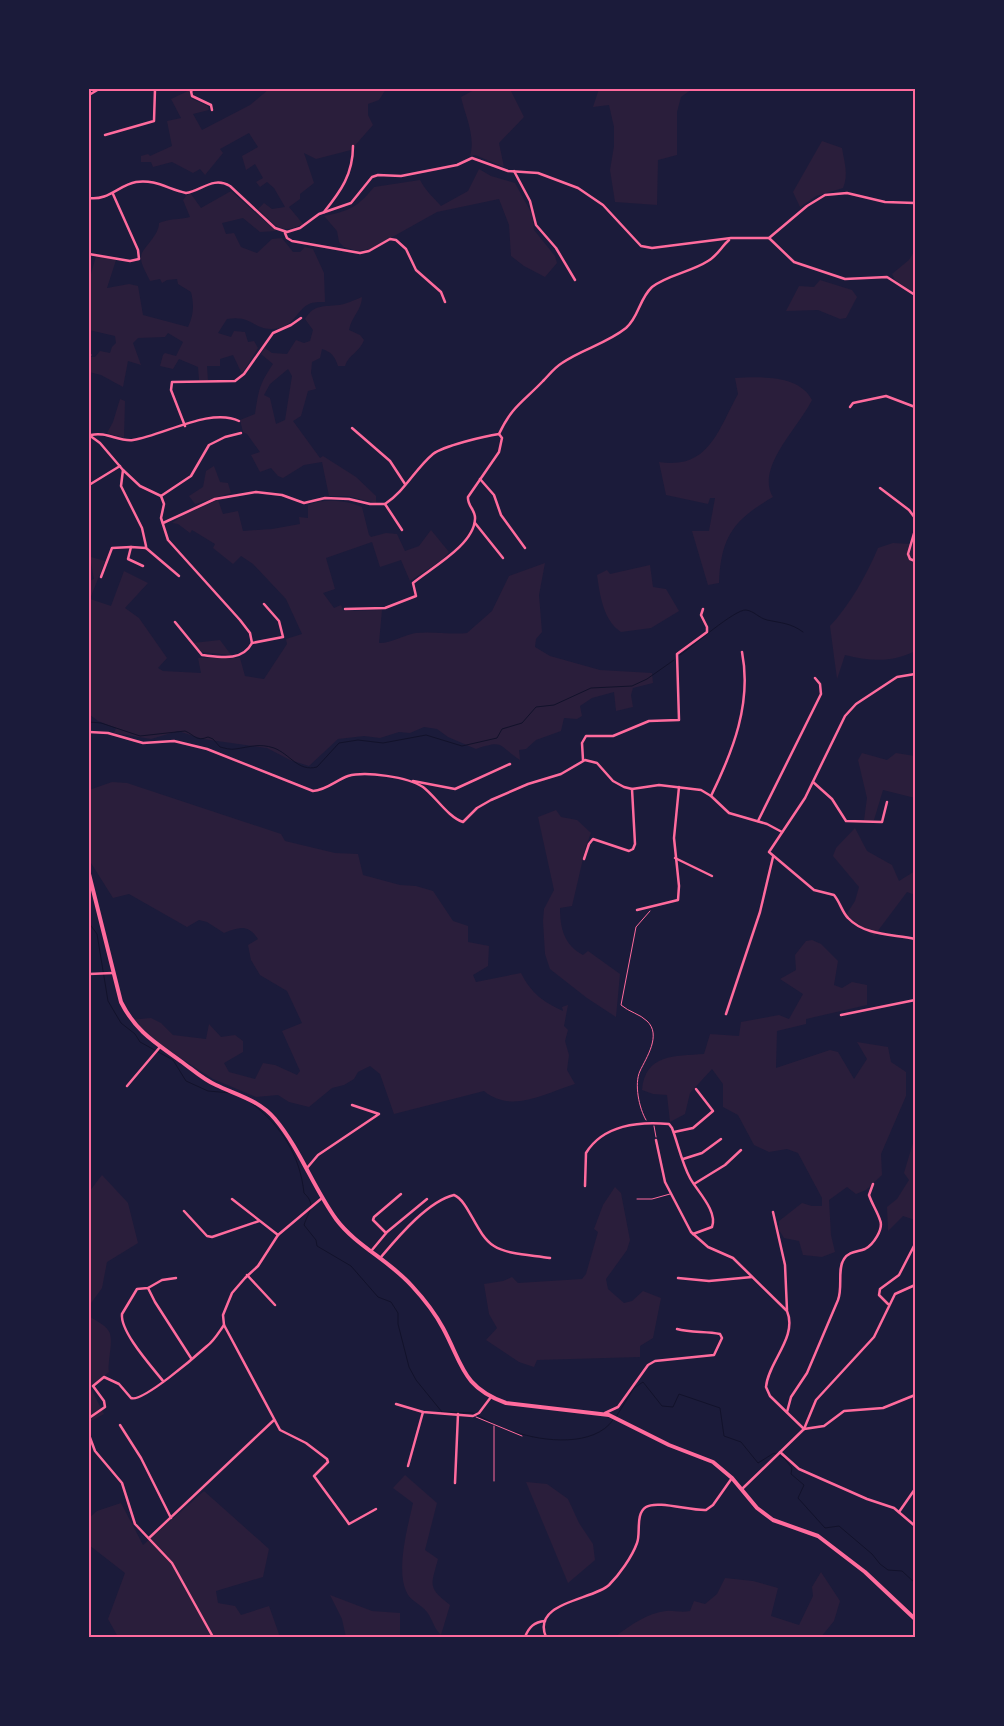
<svg xmlns="http://www.w3.org/2000/svg" width="1004" height="1726" font-family="'Asap Condensed',sans-serif">
<style>
.green{fill:#2a1e3b;fill-rule:evenodd}
.lines{fill:none;stroke-linecap:round;stroke-linejoin:round}
.stream{stroke:#12122b;stroke-width:1}
.path{stroke:#ff6b9d;stroke-width:1}
.service{stroke:#ff6b9d;stroke-width:1}
.minor{stroke:#ff6b9d;stroke-width:2.5}
.primary{stroke:#ff6b9d;stroke-width:4}
.neatline{fill:none;stroke:#ff6b9d;stroke-width:2}
</style>
<rect width="100%" height="100%" fill="#1b1b3a"/>
<g class="green">
<path d="M269 89H386L379 100 368 104V115L373 125 351 150 316 159 304 153 314 183 300 194V199L289 207 303 224C280 236 275 225 258 209L264 203 272 209 285 207 274 188 267 182 260 187 256 182 263 178 255 164 246 170 242 156 258 147 249 133 220 149 223 153 205 175 200 169 193 173 172 162 153 167 151 162H141V156L148 154 150 156 172 146 167 121 181 118 171 99 190 90V98L208 106 209 110 193 114 202 130 250 105Z"/>
<path d="M476 89H510L524 117 499 143 504 167 475 155 470 156C476 137 465 115 461 97Z"/>
<path d="M599 89H692L681 97 677 112V155L658 160 657 205 615 202 610 170 614 146V127L609 105 593 107Z"/>
<path d="M822 141 842 148C844 161 849 175 843 188L816 196 800 207 793 192Z"/>
<path d="M479 169 491 176 515 183 532 214 534 230 555 256 557 263 545 277 524 266 511 256 509 225 499 199 437 212 371 249 357 251 344 247 339 242 337 231 324 216C349 211 358 207 374 187L420 180C425 190 433 197 441 206L468 191Z"/>
<path d="M231 191 276 231 260 232 243 218 222 223 226 234 234 233 241 247 257 253 272 239 282 238 293 252H300L305 247 313 249 324 273 325 302C320 302 313 302 309 304 296 310 294 329 271 329 253 329 252 315 227 319L218 333 231 337 234 331 245 332 248 342 254 341 258 348 242 374 233 355 220 359V366H207L208 380H199L198 367 179 359 173 369 160 366 163 355 165 353 176 356 183 342 168 333 165 337 138 338 133 343 141 365 128 361 123 387 101 375 89 372V357H95L100 351 110 353 112 347 116 343 115 336 89 330V273L91 274 96 256 116 260 107 288 129 284 138 286 143 315 188 327C194 315 194 304 191 292L178 284 177 279 167 280 162 283 160 279 150 281C147 274 141 265 141 258 140 249 159 237 159 223 171 218 178 220 190 217L183 200 187 195 191 194 201 208Z"/>
<path d="M915 250V295L895 280 892 274 909 260Z"/>
<path d="M820 280 852 290 857 297 846 318 840 319 818 310 786 311 799 286 814 287Z"/>
<path d="M362 297C362 310 351 317 349 330L360 335 364 340C360 352 348 355 345 366H338C335 357 332 352 322 349L320 358 312 362 311 373 316 389 308 391 301 416 293 421 320 458 323 456 356 477 376 496V503L347 496H329L322 462 304 465 283 478 278 476 271 468 260 472 251 455 260 452 247 434 243 432 240 420 255 414C259 389 259 385 273 364L261 354 265 348 272 353 287 354 296 340 304 343 310 341 313 330 305 319C314 304 323 307 339 305 347 304 354 300 362 297ZM288 369 292 376 285 420 276 424 270 398 264 395 270 384Z"/>
<path d="M735 378C759 377 799 374 812 400 799 427 755 468 773 497 733 520 721 537 719 583L708 585 692 531H709L715 498H710L708 504 666 495 659 462C709 470 718 430 738 394Z"/>
<path d="M120 399 125 401 124 438 107 433 113 422Z"/>
<path d="M214 466 220 482 228 483 231 493 195 504 189 496 203 487 206 471Z"/>
<path d="M218 500 223 514 238 511 243 531 272 529 300 524 299 517 308 518V505C323 498 347 500 362 507L369 535 371 537 386 533 397 534 405 551 419 546 431 530 449 552 442 560 410 581 401 560 380 567 372 542 326 558 335 589 323 593 334 608 341 605 344 611 382 610 379 643C393 643 403 635 416 633 433 631 451 635 467 633L492 611 509 576 545 563 539 595 542 632 536 639 535 647 550 656 600 670 652 673 653 683 633 688 631 695 633 707 616 711 614 692 592 698 580 706 582 716 577 719 564 718 561 731 536 740 526 749 519 750 520 760C498 746 505 739 476 749L448 737 437 729 424 727 410 733 399 732 380 738 364 736 338 739 309 766 290 760 267 748 203 739 178 731 151 739 114 733 116 728 98 721 89 714V581L94 579 89 552 91 557 105 561 90 599 111 606 124 571 148 583 125 608 139 618 167 658 158 668 163 671 201 673 198 658H240L245 676 264 679 287 644 286 639 302 634 286 599 253 564 241 556 233 564 213 548 215 544 192 530 190 533 178 524 172 523 183 515Z"/>
<path d="M915 540V651C892 663 869 661 845 655L837 679 830 626C850 605 867 574 878 548L893 543 911 544Z"/>
<path d="M650 565 653 587 666 589 679 611 651 628 621 632C603 620 600 595 597 575L607 570 610 574Z"/>
<path d="M220 640 231 655 201 652 193 643Z"/>
<path d="M862 753 887 760 896 753 915 756V798L883 790 874 820H864L867 798 858 760Z"/>
<path d="M112 782 127 783 281 834 285 841 335 853 358 854 363 875 400 885 416 886 433 891 453 921 468 926V942L489 946 488 966 473 975 476 982 521 973C531 993 543 1002 563 1011L562 1007 568 1005 564 1026 568 1030 565 1041 569 1055 567 1070 575 1084C545 1093 512 1114 484 1091L394 1114 380 1074 370 1066 358 1072 354 1079 344 1085 332 1088 309 1107 289 1102 278 1095 256 1097 213 1079 146 1036 130 1020 151 1018 161 1023 173 1035 206 1039 209 1024 221 1037 235 1035 243 1041V1052L224 1063 229 1072 255 1079 263 1063 275 1065 297 1075 300 1071 282 1031 302 1023 287 991 260 975 251 960 248 945 258 939C248 924 239 927 224 933L207 922 199 920 187 927 129 894 113 898 91 863 89 853V790Z"/>
<path d="M556 810 561 817 577 820 591 833 586 846 572 906 560 908C560 928 564 945 583 955L588 951 620 974 616 1017 587 998 550 969 545 954 543 921 544 909 554 890 538 817Z"/>
<path d="M855 828 867 851 892 865 899 881 915 871V895L907 892 874 936 846 915 855 901 859 887 833 856 836 848Z"/>
<path d="M812 940 821 944 838 961 834 985 842 988 852 982 867 985V1005L806 1019V1024L777 1031 776 1068 830 1050 838 1052 854 1079 867 1059 857 1042 888 1047 891 1062 906 1072V1096L881 1154 882 1175 866 1190 856 1194 847 1187 829 1200 831 1235 835 1252 822 1257 803 1255 799 1241 784 1238 779 1230V1221L802 1203 812 1206H822V1198L798 1153 787 1149 769 1152 754 1145 738 1115 723 1107V1084L712 1069 690 1093 685 1114 670 1122 667 1095 653 1094 642 1090C645 1054 675 1056 704 1054L710 1034 739 1036 741 1022 779 1015 789 1019 803 994 780 979 796 970 795 955 806 941Z"/>
<path d="M915 1136V1220L903 1216 888 1231 887 1207 897 1199 909 1180 904 1173Z"/>
<path d="M102 1175 128 1203 138 1243 107 1262 102 1288 89 1306V1192Z"/>
<path d="M615 1187 621 1193 630 1240 627 1250 606 1279 608 1289 624 1303 632 1301 643 1291 661 1298 653 1338 640 1346V1357L537 1360 534 1367 519 1362 486 1340 497 1328 489 1314 484 1284 503 1281 512 1277 518 1283 582 1279 586 1274 598 1232 594 1229 603 1205Z"/>
<path d="M89 1316C94 1320 104 1324 108 1330 115 1338 107 1361 109 1372L90 1387 104 1414 89 1422Z"/>
<path d="M405 1475 437 1503 425 1550 438 1559C431 1586 427 1587 450 1605L441 1635C434 1629 433 1620 427 1612 421 1604 410 1601 406 1591 396 1568 408 1526 413 1503L393 1488Z"/>
<path d="M526 1482 547 1484 568 1499 579 1523 593 1544 595 1560 568 1583Z"/>
<path d="M204 1491 269 1549 263 1577 216 1591 218 1603 235 1606 241 1615 269 1606 280 1637H118L108 1619 125 1573 89 1545V1518L97 1511 121 1503 143 1545Z"/>
<path d="M821 1572 840 1601 834 1621 821 1637 616 1636C631 1625 647 1613 666 1611 673 1610 680 1613 690 1611L694 1601 705 1604 717 1594 725 1578 753 1581 778 1588 771 1616 799 1625 813 1596 812 1587Z"/>
<path d="M330 1595 372 1611 400 1613V1637H346L342 1619Z"/>
</g>
<g class="lines">
<g class="stream">
<path d="M680 655C692 647 735 609 746 610 754 611 759 618 767 620 781 623 791 623 803 632"/>
<path d="M89 722 101 723 140 736 185 731C195 735 196 742 208 737L213 739 220 747C225 748 230 750 235 749 250 747 259 743 274 748 290 754 298 772 317 767L339 743 358 740 383 743 426 735 462 746 497 738 502 729 522 723 536 707 554 705 591 688 632 686 647 679 674 660"/>
<path d="M89 923 97 934 108 1001 121 1023 135 1034 140 1042 173 1060 186 1081 208 1091 231 1093"/>
<path d="M250 1102C281 1125 300 1155 304 1193 317 1205 308 1212 304 1225L316 1240 317 1246 351 1266 378 1297 391 1302 398 1313V1324L409 1367 416 1380 442 1412 473 1413 491 1422"/>
<path d="M616 1417 634 1388 643 1382 662 1406 673 1407 679 1394 720 1408 724 1436 741 1442 758 1463 774 1453 784 1458 792 1468 791 1474 804 1485 798 1498 825 1528 839 1526 872 1554 880 1564 888 1570 902 1571 915 1583"/>
<path d="M515 1432C544 1442 594 1447 613 1420"/>
</g>
<g class="path">
<path d="M646 1120C639 1108 634 1084 640 1071 646 1058 662 1035 647 1021 640 1014 629 1012 621 1005L636 927 650 911"/>
<path d="M654 1126 656 1137"/>
</g>
<g class="service">
<path d="M637 1199H652L670 1194"/>
<path d="M476 1417 522 1436"/>
<path d="M494 1481V1426"/>
</g>
<g class="minor">
<path d="M194 89 191 91 192 96 211 105 212 110"/>
<path d="M89 95 99 89"/>
<path d="M105 135 154 121 155 89"/>
<path d="M514 171 530 201 536 225 556 248 575 280"/>
<path d="M89 198C108 201 119 185 136 182 155 179 168 189 186 193 201 191 213 176 230 186L275 228 287 232 300 228 319 214 351 203 372 177 378 175 401 176 457 165 472 158 508 171 538 173 578 188 603 205 641 246 652 248 731 238H769L807 206 825 195 847 193 885 202 915 203"/>
<path d="M324 212C341 191 353 174 353 146"/>
<path d="M285 233 287 238 292 241 360 253 369 251 390 239 396 240 406 249 416 270 441 292 445 302"/>
<path d="M769 238 794 262 845 279 887 277 915 295"/>
<path d="M89 254 130 261 139 259 138 250 113 194"/>
<path d="M89 354 90 355"/>
<path d="M850 407 853 403 886 396 915 407"/>
<path d="M185 426 171 390 172 382 235 381 244 374 273 333 291 325 301 318"/>
<path d="M352 428 390 461 405 484"/>
<path d="M499 434C512 406 523 402 543 381 549 375 554 368 562 363 582 349 606 344 626 328 639 317 639 299 652 287 667 275 691 272 708 261 717 256 722 246 729 240"/>
<path d="M89 435 100 443 123 470 121 486 142 528 146 546V548L131 547 128 559 143 566"/>
<path d="M91 435C106 431 119 442 133 440 164 435 211 407 239 421"/>
<path d="M123 470 140 486 161 496 191 476 209 445 225 437 241 433"/>
<path d="M480 479 494 495 501 515 525 548"/>
<path d="M89 485 120 466"/>
<path d="M880 488 909 510 915 518"/>
<path d="M161 496 164 504 161 518 168 540 240 620 250 633 252 643C242 662 220 657 202 655L175 622"/>
<path d="M163 523 215 499 256 492 282 495 304 503 325 498 349 499 370 504H385L402 530"/>
<path d="M475 523 503 558"/>
<path d="M915 530 908 554 910 559 915 561"/>
<path d="M146 548 179 576"/>
<path d="M101 577 112 548 131 547"/>
<path d="M345 609 385 608 416 596 413 583C431 568 474 545 475 519 476 510 467 506 468 497L499 452 502 438 499 434C485 436 443 446 433 454 415 469 405 491 385 504"/>
<path d="M252 643 283 637 279 621 264 604"/>
<path d="M915 674 897 677 856 704 845 716 805 798 769 852 814 890 834 895C840 902 842 912 848 918 865 936 893 934 915 939"/>
<path d="M89 732 108 733 143 743 174 741 207 749 313 791C327 790 336 780 348 776 366 771 408 777 423 787 436 797 448 817 463 822L477 808 491 800 528 784 561 774 585 760 597 763 613 781 624 787 632 789 659 785 701 790 711 796 729 813 767 824 782 832"/>
<path d="M583 760 582 743 586 736H613L649 721 679 720 677 654 707 632V627L701 615 703 609"/>
<path d="M413 781 455 789 510 764"/>
<path d="M813 782 832 799 846 821 882 822 887 802"/>
<path d="M711 796C733 751 752 703 742 652"/>
<path d="M758 821 821 694 820 684 815 678"/>
<path d="M675 858 712 876"/>
<path d="M584 859 589 844 593 839 629 851 633 849 635 844 632 789"/>
<path d="M637 910 678 900 679 886 674 838 679 787"/>
<path d="M89 974 113 973"/>
<path d="M726 1014 760 912 773 857"/>
<path d="M841 1015 915 1000"/>
<path d="M127 1086 160 1047"/>
<path d="M674 1132 693 1128 713 1111 696 1089"/>
<path d="M656 1140 665 1182 691 1232 708 1247 733 1258 787 1311C798 1337 768 1362 766 1387L770 1396 804 1429"/>
<path d="M683 1159 702 1153 721 1139"/>
<path d="M307 1168 318 1155 379 1114 352 1105"/>
<path d="M694 1184 725 1165 741 1150"/>
<path d="M585 1186 586 1153C603 1125 639 1121 669 1124L672 1128C678 1144 682 1163 690 1178 697 1191 718 1211 712 1227L693 1234"/>
<path d="M232 1199 278 1235"/>
<path d="M184 1211 207 1236 212 1237 259 1221"/>
<path d="M773 1212 785 1265 787 1310"/>
<path d="M386 1233 373 1220 374 1217 401 1194"/>
<path d="M372 1250 387 1232 427 1199"/>
<path d="M381 1257C398 1237 428 1201 454 1195 469 1201 476 1235 494 1246 508 1255 534 1255 550 1258"/>
<path d="M247 1275 275 1305"/>
<path d="M678 1278 709 1281 752 1277"/>
<path d="M148 1288 155 1302 191 1358"/>
<path d="M888 1304 879 1295 880 1289 899 1275 915 1244"/>
<path d="M224 1325 280 1430 306 1443 327 1459 328 1462 314 1476 347 1521 349 1524 376 1509"/>
<path d="M163 1381C152 1367 120 1332 122 1314L137 1289 148 1288 162 1280 176 1278"/>
<path d="M396 1404 423 1412 473 1416 479 1413 491 1397"/>
<path d="M787 1412 791 1397 807 1373 838 1300C843 1287 837 1269 844 1259 849 1251 858 1252 865 1249 873 1245 884 1229 880 1220 877 1211 872 1204 869 1195L873 1184"/>
<path d="M605 1413 618 1407 648 1365 655 1361 714 1355 722 1338 720 1334C706 1331 691 1333 677 1329"/>
<path d="M89 1418 105 1407 104 1401 93 1386 104 1377 119 1384 131 1398C142 1403 196 1356 207 1346 214 1341 219 1332 224 1325L223 1315 232 1293 245 1278 258 1266 278 1235 322 1198"/>
<path d="M120 1425 141 1458 171 1518"/>
<path d="M804 1429 824 1426 844 1411 883 1408 915 1395"/>
<path d="M89 1435 95 1451 122 1483 135 1524 172 1563 213 1637"/>
<path d="M780 1452 799 1469 867 1499 894 1508 915 1526"/>
<path d="M408 1466 423 1412"/>
<path d="M455 1483 458 1414"/>
<path d="M742 1489 804 1429 816 1400 874 1337 895 1294 915 1285"/>
<path d="M899 1512 915 1489"/>
<path d="M149 1538 274 1420"/>
<path d="M525 1637C529 1627 534 1622 545 1621"/>
<path d="M546 1637C531 1602 593 1600 609 1585 619 1575 632 1557 637 1543 641 1533 635 1514 646 1507 657 1500 691 1511 706 1510L713 1505 732 1478"/>
</g>
<path class="primary" d="M89 874 121 1002C136 1032 156 1043 182 1062 193 1070 204 1080 216 1085 237 1095 259 1100 275 1119 300 1149 313 1187 336 1219 356 1246 389 1260 412 1286 424 1299 435 1313 443 1328 463 1365 462 1387 506 1403L609 1415 669 1445 713 1462 732 1478 757 1508 773 1520 818 1536 865 1572 915 1619"/>
</g>
<rect width="1004" height="1726" fill="none" stroke="#1b1b3a" stroke-width="180"/>
<rect x="90" y="90" width="824" height="1546" class="neatline"/>
</svg>
